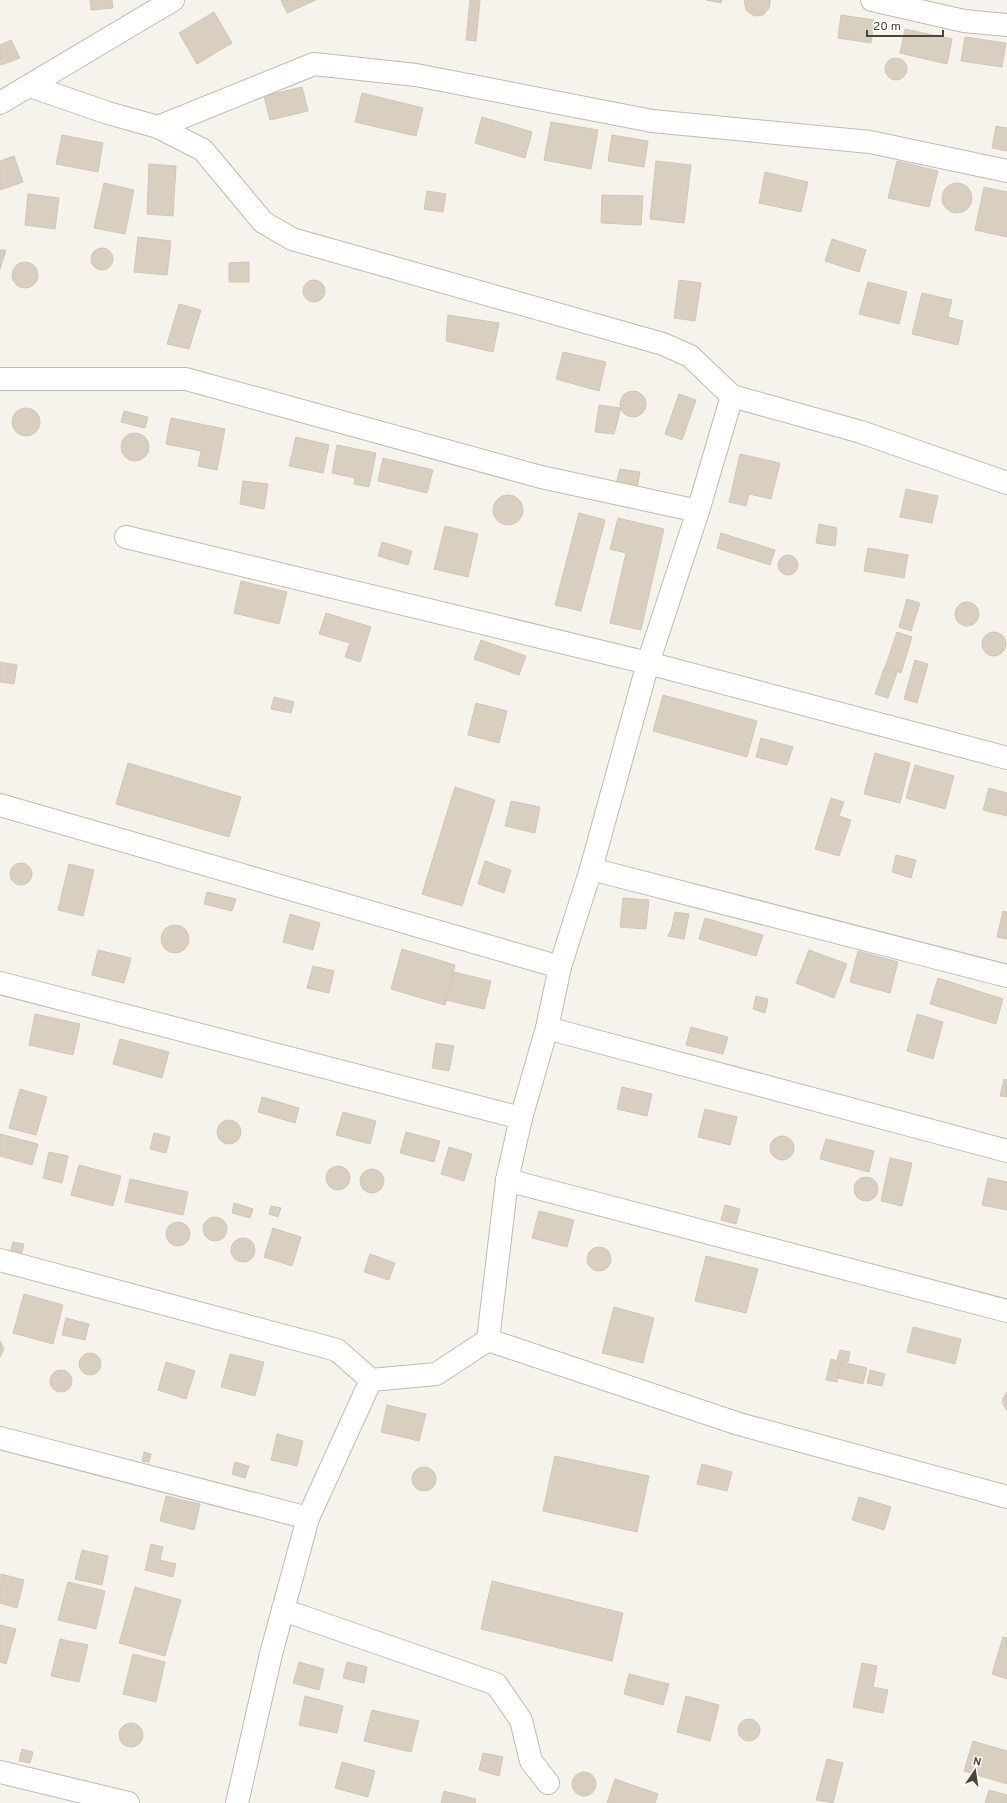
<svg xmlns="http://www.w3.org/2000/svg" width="1007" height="1803" font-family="Overpass,sans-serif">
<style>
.building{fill:#d8cfc1;stroke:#d3c7b4}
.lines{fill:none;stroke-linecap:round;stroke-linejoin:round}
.minor-casing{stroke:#c2bbae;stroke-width:24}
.minor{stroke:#fff;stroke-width:22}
</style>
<rect width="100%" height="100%" fill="#f6f3ec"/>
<g class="building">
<path d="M90 0H112L113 8 91 10Z"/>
<path d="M281 0H316L287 13Z"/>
<path d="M470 0H480L476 41 466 40Z"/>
<path d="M706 0H722L721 3Z"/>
<path d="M744 0H770V3L769 8 763 15 754 16 746 10Z"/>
<path d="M214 12 232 43 197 64 179 33Z"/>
<path d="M841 15 874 20 871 43 838 38Z"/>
<path d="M905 29 952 39 947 64 900 53Z"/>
<path d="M965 37 1006 43 1002 67 961 61Z"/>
<path d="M11 40 20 58 1 65 0 45Z"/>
<circle cx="896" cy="69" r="11"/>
<path d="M302 87 308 111 270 120 264 96Z"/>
<path d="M362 93 423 108 416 136 355 122Z"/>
<path d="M482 117 532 132 525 158 475 143Z"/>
<path d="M551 122 598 130 591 169 544 160Z"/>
<path d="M996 126 1007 128V151L992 148Z"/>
<path d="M62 135 103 143 98 172 56 164Z"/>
<path d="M612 135 648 141 644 167 608 161Z"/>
<path d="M14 156 23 182 0 190V161Z"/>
<path d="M656 161 691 165 684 223 650 219Z"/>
<path d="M897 161 938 171 929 207 888 198Z"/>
<path d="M149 164 176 166 173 216 147 214Z"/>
<path d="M765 172 808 182 801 212 759 203Z"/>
<path d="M104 183 134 190 125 234 94 228Z"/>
<circle cx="957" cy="198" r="15"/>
<path d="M984 187 1007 192V237L975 230Z"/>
<path d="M427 191 446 194 443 212 424 209Z"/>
<path d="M28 194 59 198 55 229 25 225Z"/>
<path d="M602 195 643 196 641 225 601 223Z"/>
<path d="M138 237 171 241 167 275 134 272Z"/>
<path d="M832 239 866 250 859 272 825 261Z"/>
<circle cx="102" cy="259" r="11"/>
<path d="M0 250H6L0 269Z"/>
<circle cx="25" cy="275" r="13"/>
<path d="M249 262V282H229V263Z"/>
<circle cx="314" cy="291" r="11"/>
<path d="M679 280 701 283 695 321 674 318Z"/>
<path d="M868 282 907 292 899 324 859 314Z"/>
<path d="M922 293 952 300 948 317 963 321 958 345 912 334Z"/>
<path d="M179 304 201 310 189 349 167 344Z"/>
<path d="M448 315 499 323 493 352 446 341Z"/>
<path d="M563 352 606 362 599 391 556 379Z"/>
<circle cx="633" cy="404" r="13"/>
<path d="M679 394 696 400 682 440 665 434Z"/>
<path d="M599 405 621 408 614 434 595 432Z"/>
<circle cx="26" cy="422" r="14"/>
<path d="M124 411 148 417 145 428 121 422Z"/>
<path d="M171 418 225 429 217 470 198 466 201 451 166 444Z"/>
<circle cx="135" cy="447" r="14"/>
<path d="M296 437 329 445 323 473 289 466Z"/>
<path d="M337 445 376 453 369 487 354 484 355 478 332 473Z"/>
<path d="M740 454 780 463 771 499 749 494 746 506 729 502Z"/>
<path d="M383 458 433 470 427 493 378 481Z"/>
<path d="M620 469 640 472 637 488 616 484Z"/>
<path d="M243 481 268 484 264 509 240 504Z"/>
<path d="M906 489 938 496 932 523 900 517Z"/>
<circle cx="508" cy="510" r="15"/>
<path d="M579 513 605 520 581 611 555 605Z"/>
<path d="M618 518 664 529 641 630 610 623 626 553 610 549Z"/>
<path d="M819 524 837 528 835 546 816 543Z"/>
<path d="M445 526 478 534 468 577 434 569Z"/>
<path d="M721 533 775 550 770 565 717 548Z"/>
<path d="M382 542 412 551 408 565 378 556Z"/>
<path d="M868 548 908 555 904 578 864 571Z"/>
<circle cx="788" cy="565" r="10"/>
<path d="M241 581 287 592 279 624 234 613Z"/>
<path d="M907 599 920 603 911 631 899 627Z"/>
<circle cx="967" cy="614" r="12"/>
<path d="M326 613 371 627 360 662 345 657 350 643 319 634Z"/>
<path d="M897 632 912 637 901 673 885 668Z"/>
<circle cx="994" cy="644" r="12"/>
<path d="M481 640 526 656 519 675 474 659Z"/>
<path d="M915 660 928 664 917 703 904 699Z"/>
<path d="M0 662 17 665 14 684 0 682Z"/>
<path d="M884 668 897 673 888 698 875 694Z"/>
<path d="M663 695 757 721 747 757 653 731Z"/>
<path d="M274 697 294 702 291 713 271 709Z"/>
<path d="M476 703 507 711 499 743 468 735Z"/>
<path d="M761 738 793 747 787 765 756 757Z"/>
<path d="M875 753 910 763 900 803 864 794Z"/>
<path d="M128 763 241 797 229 837 116 804Z"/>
<path d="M915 765 954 776 945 809 906 798Z"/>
<path d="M455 787 495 800 462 906 422 894Z"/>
<path d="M989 788 1007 793V816L983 810Z"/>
<path d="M831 798 844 802 839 816 851 820 839 856 815 849Z"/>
<path d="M511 801 540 807 535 833 505 826Z"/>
<path d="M896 855 916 860 911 878 892 872Z"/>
<path d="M485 861 511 870 504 893 478 884Z"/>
<circle cx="21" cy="874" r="11"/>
<path d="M69 864 94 870 83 916 58 910Z"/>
<path d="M207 892 236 899 232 911 204 904Z"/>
<path d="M623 898 649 900 646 929 620 927Z"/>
<path d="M1003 911 1007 912V939L997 937Z"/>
<path d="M675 912 689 914 684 939 668 936 672 927Z"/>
<path d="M290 914 320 923 313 950 283 942Z"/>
<path d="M705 918 763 935 756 956 699 939Z"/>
<circle cx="175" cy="939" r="14"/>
<path d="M402 949 455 965 445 1005 391 989Z"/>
<path d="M98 950 131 958 124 983 92 975Z"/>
<path d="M809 950 847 964 834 998 796 983Z"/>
<path d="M858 951 898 962 890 993 850 982Z"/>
<path d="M313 966 334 971 329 993 307 988Z"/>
<path d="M454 972 491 981 484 1009 446 1000Z"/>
<path d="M938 978 1003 999 996 1024 930 1004Z"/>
<path d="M756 996 768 999 765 1013 753 1009Z"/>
<path d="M35 1014 80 1024 73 1055 29 1045Z"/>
<path d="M917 1014 943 1022 933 1059 907 1051Z"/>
<path d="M691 1027 728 1037 723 1054 686 1045Z"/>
<path d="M120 1039 169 1052 162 1078 113 1064Z"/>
<path d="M436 1043 454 1046 449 1071 432 1068Z"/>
<path d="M1004 1079 1007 1080V1097L1000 1096Z"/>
<path d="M622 1087 652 1094 647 1116 617 1109Z"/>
<path d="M20 1089 47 1097 36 1135 9 1128Z"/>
<path d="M262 1097 299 1108 295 1123 258 1112Z"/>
<path d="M705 1109 737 1117 730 1145 698 1137Z"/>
<path d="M343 1112 376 1121 370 1144 336 1135Z"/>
<circle cx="229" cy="1132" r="12"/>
<path d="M406 1132 440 1141 434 1162 400 1153Z"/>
<path d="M154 1133 170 1137 166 1153 150 1149Z"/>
<path d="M0 1134 38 1144 32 1165 0 1156Z"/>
<circle cx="782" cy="1148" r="12"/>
<path d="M826 1139 874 1151 869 1172 820 1159Z"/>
<path d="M449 1147 472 1154 464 1181 441 1174Z"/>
<path d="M49 1152 68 1156 62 1183 43 1178Z"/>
<path d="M890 1158 912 1163 902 1206 881 1201Z"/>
<path d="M79 1165 121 1176 113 1206 71 1195Z"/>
<circle cx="338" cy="1178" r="12"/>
<circle cx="372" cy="1181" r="12"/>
<circle cx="866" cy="1189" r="12"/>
<path d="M988 1178 1007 1182V1210L982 1205Z"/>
<path d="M130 1179 188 1192 183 1215 125 1202Z"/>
<path d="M234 1203 253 1209 250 1218 232 1213Z"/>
<path d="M725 1205 740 1209 736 1224 721 1220Z"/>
<path d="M271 1206 281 1208 278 1217 269 1214Z"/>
<path d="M539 1211 574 1220 567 1247 532 1238Z"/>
<circle cx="215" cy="1229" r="12"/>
<circle cx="178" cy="1234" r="12"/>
<path d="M273 1228 301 1237 292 1266 264 1257Z"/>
<circle cx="243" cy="1250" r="12"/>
<path d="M13 1242 24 1244 21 1256 10 1253Z"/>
<circle cx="599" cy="1259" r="12"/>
<path d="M370 1254 395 1263 389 1280 364 1272Z"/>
<path d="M706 1256 758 1269 746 1313 695 1301Z"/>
<path d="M24 1294 63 1305 53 1344 13 1333Z"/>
<path d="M614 1307 654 1318 643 1363 602 1353Z"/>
<path d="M66 1318 89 1324 85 1340 62 1335Z"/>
<path d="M913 1327 961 1339 955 1364 907 1352Z"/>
<path d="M0 1341 4 1349 0 1357Z"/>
<path d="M840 1350 850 1352 848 1362 837 1360Z"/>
<circle cx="90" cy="1364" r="11"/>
<path d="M230 1354 264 1362 255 1396 221 1387Z"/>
<path d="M831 1359 841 1362 837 1382 826 1380Z"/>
<path d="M166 1362 195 1371 186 1399 158 1390Z"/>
<path d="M842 1362 867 1368 863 1384 838 1378Z"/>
<circle cx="61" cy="1381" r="11"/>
<path d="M870 1370 885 1374 882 1386 867 1383Z"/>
<path d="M1007 1392V1411L1002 1402 1003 1398Z"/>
<path d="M387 1405 426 1414 419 1441 381 1432Z"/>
<path d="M277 1434 303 1441 297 1466 271 1460Z"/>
<path d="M144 1452 151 1454 149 1462 142 1461Z"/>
<path d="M555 1456 649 1476 637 1532 543 1511Z"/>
<path d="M235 1462 249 1466 245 1478 232 1474Z"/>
<path d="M702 1464 732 1472 727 1491 697 1484Z"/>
<circle cx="424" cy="1479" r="12"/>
<path d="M166 1496 200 1504 194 1530 160 1521Z"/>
<path d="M859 1497 891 1507 884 1530 852 1520Z"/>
<path d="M151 1544 163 1547 160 1560 176 1564 173 1577 145 1570Z"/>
<path d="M82 1550 108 1556 102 1585 75 1579Z"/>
<path d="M1 1574 24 1580 17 1608 0 1603Z"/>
<path d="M492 1581 623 1613 612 1661 481 1629Z"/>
<path d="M68 1582 105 1591 96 1629 58 1620Z"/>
<path d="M135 1587 181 1600 165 1656 119 1643Z"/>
<path d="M0 1625 16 1629 6 1664 0 1662Z"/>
<path d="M1003 1637 1007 1638V1679L992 1674Z"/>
<path d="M60 1639 88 1645 79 1682 51 1676Z"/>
<path d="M133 1654 165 1662 156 1702 123 1694Z"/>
<path d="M299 1662 324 1669 319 1690 293 1683Z"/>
<path d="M347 1662 367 1667 364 1683 343 1678Z"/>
<path d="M862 1663 877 1666 873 1687 888 1690 883 1713 853 1707Z"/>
<path d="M629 1674 669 1684 663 1705 624 1694Z"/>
<path d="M305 1696 343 1706 337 1733 299 1725Z"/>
<path d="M686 1696 719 1705 710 1741 677 1732Z"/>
<path d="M372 1710 419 1721 411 1752 364 1741Z"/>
<circle cx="749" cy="1730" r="11"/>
<circle cx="131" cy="1735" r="12"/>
<path d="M973 1741 1007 1751V1784L964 1771Z"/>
<path d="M22 1749 33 1752 30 1763 19 1761Z"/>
<path d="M483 1753 503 1757 499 1776 479 1770Z"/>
<path d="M827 1759 843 1763 833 1803 816 1800Z"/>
<path d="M342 1762 375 1771 368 1797 335 1788Z"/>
<circle cx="584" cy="1784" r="12"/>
<path d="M615 1779 658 1794 655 1803H607Z"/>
<path d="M989 1790 1007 1795V1803H985Z"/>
<path d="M444 1791 476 1799 475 1803H441Z"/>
</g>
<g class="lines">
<defs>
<g id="minor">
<path d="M872 0 964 21 1007 25"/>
<path d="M30 86 108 113 158 127 203 150 263 222 292 239 663 344 690 356 732 396 861 432 1007 483"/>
<path d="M0 103 173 0"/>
<path d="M158 127 314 64 416 75 652 121 870 142 1007 171"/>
<path d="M0 379H186L541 477 698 511"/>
<path d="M126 537 648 663 1007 758"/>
<path d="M0 805 560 967"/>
<path d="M591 869 1007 976"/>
<path d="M0 983 521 1118"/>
<path d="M547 1028 1007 1151"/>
<path d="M507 1180 1007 1311"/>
<path d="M0 1260 337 1350 371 1380 436 1374 488 1340"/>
<path d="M488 1340 507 1180 521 1118 547 1028 560 967 591 869 648 663 698 511 732 396"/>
<path d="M488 1340 739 1424 1007 1497"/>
<path d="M0 1438 308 1518"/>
<path d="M283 1610 496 1684 521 1720 531 1761 548 1783"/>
<path d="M0 1772 128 1803"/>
<path d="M237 1803 271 1654 308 1518 371 1380"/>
</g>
</defs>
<use href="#minor" class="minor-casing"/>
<use href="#minor" class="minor"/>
</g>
<g transform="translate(975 1771) rotate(13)" stroke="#ffffff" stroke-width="3" paint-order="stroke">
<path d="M0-3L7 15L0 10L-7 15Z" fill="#4b4439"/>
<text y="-6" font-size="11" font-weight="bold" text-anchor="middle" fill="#4b4439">N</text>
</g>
<path d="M867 30v6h76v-6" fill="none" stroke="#4b4439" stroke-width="2"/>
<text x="873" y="30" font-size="12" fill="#4b4439" stroke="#ffffff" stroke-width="3" paint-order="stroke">20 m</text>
</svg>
